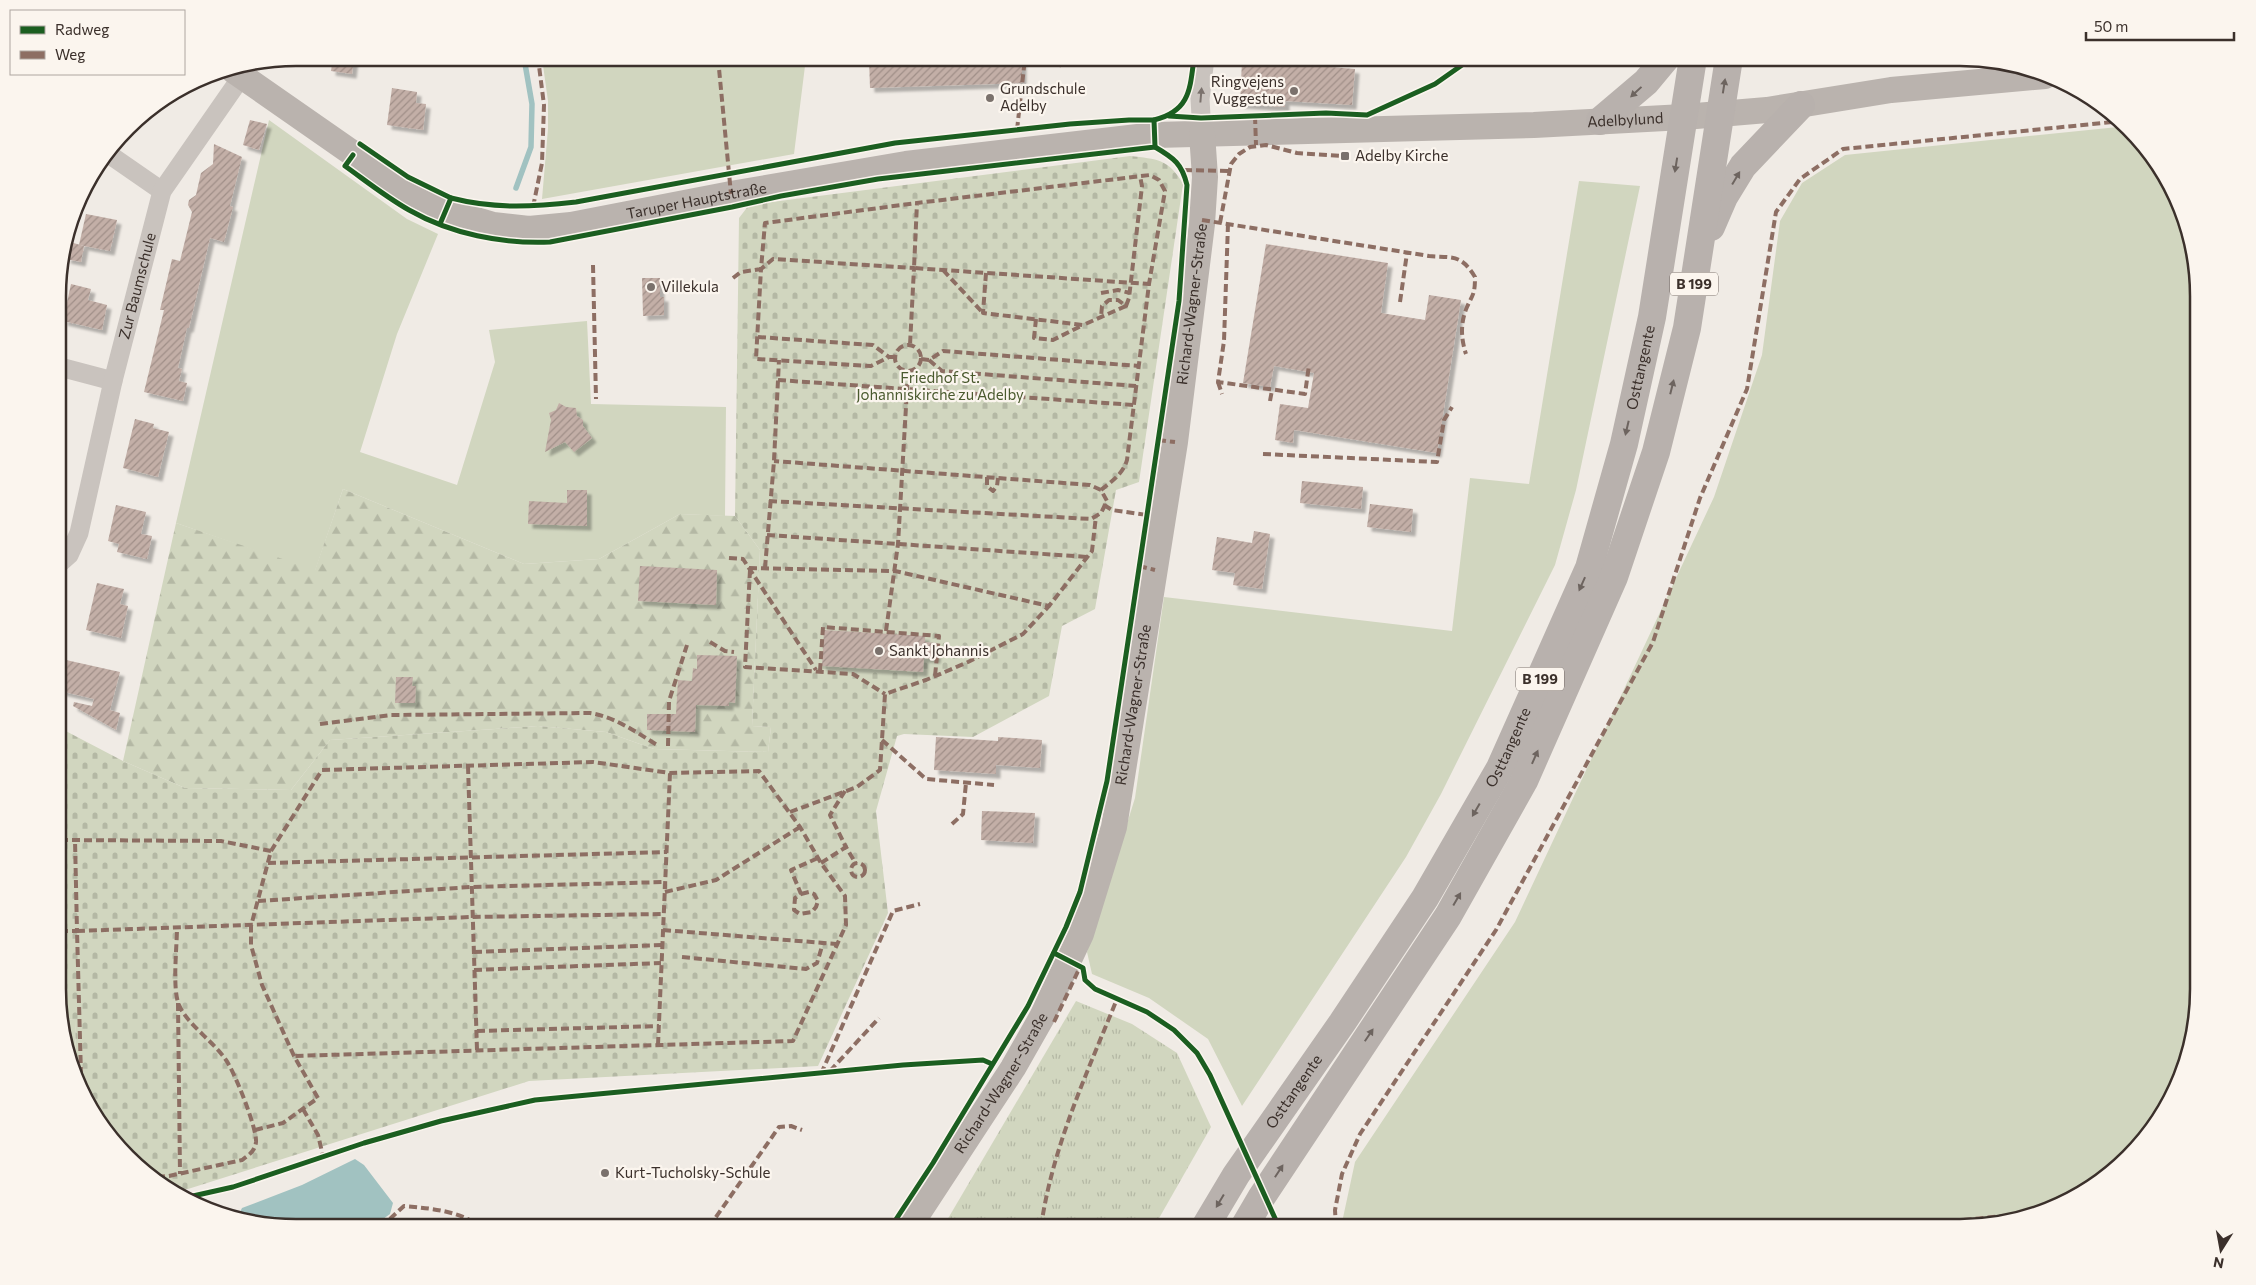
<svg xmlns="http://www.w3.org/2000/svg" width="2256" height="1285" font-family="Commissioner,sans-serif">
<style>
.grass{fill:#d1d6bf}
.forest{fill:url(#forest-firs)}
.cemetery{fill:url(#cemetery-stones)}
.park{fill:url(#park-tufts)}
.water{fill:#a1c2c1}
.lines{fill:none;stroke-linecap:round;stroke-linejoin:round}
.stream{stroke:#a1c2c1;stroke-width:5.5}
.building{fill:url(#building-hatch);filter:url(#shadow)}
.street{stroke:#c9c3be;stroke-width:19}
.secondary{stroke:#bab3ae;stroke-width:26}
.primary{stroke:#b8b1ad;stroke-width:28}
.quiet{stroke:#8d6e63;stroke-width:4;stroke-dasharray:8 4;stroke-linecap:butt}
.cycleway-casing{stroke:#fbf5ee;stroke-width:8}
.cycleway{stroke:#1b5e20;stroke-width:5}
.oneway{fill:#6d645f}
.oneway2{fill:#7b726d}
.poi-dot{fill:#7a716c;stroke:#fbf5ee;stroke-width:2}
.labels{text-anchor:middle;stroke-width:4.5;stroke-linejoin:round;paint-order:stroke}
.shield{fill:#fbf5ee;stroke:#756b66;stroke-width:1}
.shield-label{font-size:14px;font-weight:bold;fill:#3b302b}
.poi-label{font-size:15px;fill:#3b302b;stroke:#fbf5ee;text-anchor:start}
.street-label{font-size:15px;fill:#3b302b;stroke:#fbf5ee}
.park-label{font-size:15px;fill:#4a5a2e;stroke:#fbf5ee}
.rim{fill:none;stroke:#3b302b;stroke-width:2.5}
</style>
<defs>
<pattern id="forest-firs" width="22" height="20" patternUnits="userSpaceOnUse" patternTransform="scale(1.25)"><rect width="22" height="20" fill="#d1d6bf"/><path d="M5 1l3.5 6h-7zM16 11l3.5 6h-7z" fill="#b4b8a4"/></pattern>
<pattern id="cemetery-stones" width="16" height="16" patternUnits="userSpaceOnUse" patternTransform="scale(1.25)"><rect width="16" height="16" fill="#d1d6bf"/><path d="M2 7V4a2 2 0 0 1 4 0v3zM10 15v-3a2 2 0 0 1 4 0v3z" fill="#b4b8a4"/></pattern>
<pattern id="park-tufts" width="24" height="20" patternUnits="userSpaceOnUse" patternTransform="scale(1.25)"><rect width="24" height="20" fill="#d1d6bf"/><path d="M3 7l-1-3M5 7V3M7 7l1-3M15 17l-1-3M17 17v-4M19 17l1-3" fill="none" stroke="#b4b8a4"/></pattern>
<pattern id="building-hatch" width="6" height="6" patternUnits="userSpaceOnUse" patternTransform="scale(1.25)"><rect width="6" height="6" fill="#c3afa7"/><path d="M-1 1l2-2M0 6l6-6M5 7l2-2" fill="none" stroke="#a08f88"/></pattern>
<filter id="shadow"><feDropShadow dx="4.5" dy="4.5" stdDeviation="1" flood-color="#0004"/></filter>
</defs>
<rect width="100%" height="100%" fill="#f0ebe5"/>
<g class="grass">
<path d="M542 58H806L794 154 542 199 548 129V101Z"/>
<path d="M269 120 407 219 438 234 397 334 360 452 457 485 495 362 489 330 587 321 591 404 726 407 725 516 680 514 599 559 524 564 343 489 315 571 176 523Z"/>
<path d="M2118 127 2158 164 2186 220 2198 281V1004L2167 1108 2129 1157 2079 1195 1975 1227H1341L1355 1162 1515 922 1714 497 1762 355 1780 221 1802 183 1845 155Z"/>
<path d="M1579 181 1640 186 1576 490 1555 565 1441 794 1406 857 1242 1106 1208 1039 1149 998 1092 974 1087 952 1135 798 1164 597 1452 631 1470 478 1529 484Z"/>
<path d="M60 1020H75L76 1062Z"/>
</g>
<path class="forest" d="M343 489 524 564 599 559 680 514 735 516 760 550 752 726 771 727 768 752 654 749 606 732 538 726 330 740 291 790 185 788 123 761 176 523 315 570Z"/>
<path class="cemetery" d="M1130 156C1157 159 1169 159 1183 184L1139 482 1116 490 1095 609 1062 626 1049 696 973 737 904 734 897 736 876 811 888 913 818 1066 529 1081 188 1189 172 1191 98 1121 76 1062 75 1020 60 1019V728L123 761 185 788 291 790 330 740 538 726 606 732 654 749 768 752 771 727 752 726 760 550 735 516 739 218 749 205Z"/>
<path class="park" d="M1076 1001 1132 1024 1177 1053 1211 1127 1154 1227H943Z"/>
<path class="water" d="M355 1159 364 1165 393 1203 390 1214 372 1227H296L236 1220 242 1208 302 1185Z"/>
<g class="lines">
<path class="stream" d="M516 188 531 147 532 104 524 58"/>
</g>
<g class="building">
<path d="M333 58H354L352 74 331 71Z"/>
<path d="M903 58H1022V83L870 88 869 59Z"/>
<path d="M1249 58H1285V63L1355 69 1352 105 1285 101V107L1240 104 1242 60 1249 59Z"/>
<path d="M392 88 417 92 416 103 426 104 423 130 387 125Z"/>
<path d="M250 120 267 124 259 150 243 145Z"/>
<path d="M214 144 242 157 230 206 233 207 224 242 210 238 189 328H187L178 368 182 369 179 381 187 383 183 401 144 392 164 310H160L172 259 180 261 192 212 188 205 189 200 196 195 201 173 213 164Z"/>
<path d="M86 214 117 220 110 251 79 245Z"/>
<path d="M70 242 84 246 81 262 66 259Z"/>
<path d="M1266 244 1388 263 1381 313 1425 320 1429 295 1461 300 1437 453 1294 430 1293 443 1275 440 1280 404 1308 408 1314 373 1274 366 1270 387 1243 383Z"/>
<path d="M642 278H660V297H664V315L643 316Z"/>
<path d="M71 284 91 289 88 300 107 305 102 330 63 321Z"/>
<path d="M559 403 566 407 576 408 577 416 583 420V426L592 438 574 452 565 442 545 452 551 420 549 413 556 410Z"/>
<path d="M135 419 154 424 153 428 169 432 158 477 123 468Z"/>
<path d="M1302 481 1363 487 1361 509 1300 503Z"/>
<path d="M567 490H587V526L528 524 529 501 567 503Z"/>
<path d="M1370 504 1413 509 1411 532 1367 527Z"/>
<path d="M116 505 146 512 141 534 152 536 147 559 117 552 119 544 108 541Z"/>
<path d="M1254 531 1270 534 1262 589 1233 585 1235 573 1212 570 1217 537 1252 543Z"/>
<path d="M640 566 717 570 716 605 638 601Z"/>
<path d="M97 583 124 589 120 604 128 606 121 638 86 630Z"/>
<path d="M824 630 925 636V642L937 643 936 659 924 658 923 672 822 666Z"/>
<path d="M697 655 737 656 735 703 729 702V706L696 705 695 732 647 730V714H676L678 680 692 681 693 668 697 669Z"/>
<path d="M66 660 120 672 110 710 120 713 116 730 73 706 74 702 92 706 94 699 60 691Z"/>
<path d="M396 677H413L412 686H416L415 703H395Z"/>
<path d="M936 737 998 741V737L1042 740 1040 768 996 765V774L934 770Z"/>
<path d="M982 811 1035 813 1033 843 981 840Z"/>
</g>
<g class="lines">
<g class="street">
<path d="M1202 133 1200 99 1205 58"/>
<path d="M110 155 162 191"/>
<path d="M60 367 113 381"/>
<path id="s1" d="M60 563 69 555 79 533 113 381 162 191 242 76"/>
</g>
<g class="secondary">
<path id="s2" d="M233 70 401 187 446 211 493 225 529 229 571 225 731 194 906 164 1155 135 1534 125 1684 117 1767 110 1891 90 2045 76"/>
<path id="s3" d="M909 1227 1013 1068 1042 1017 1081 934 1114 827 1175 442 1202 224 1205 177 1202 133"/>
</g>
<g class="primary">
<path d="M1600 121 1646 82 1666 58"/>
<path d="M1711 227 1724 197 1743 166 1801 105"/>
<path id="s4" d="M1205 1227 1236 1175 1342 1023 1425 898 1500 768 1589 568 1624 444 1652 317 1693 58"/>
<path d="M1244 1227 1261 1198 1448 916 1524 781 1614 577 1656 452 1687 328 1729 58"/>
</g>
<g class="quiet">
<path d="M718 58 731 194"/>
<path d="M1059 67 1060 58"/>
<path d="M1255 116 1256 145"/>
<path d="M1017 130 1025 58"/>
<path d="M1184 170 1228 171"/>
<path d="M533 207 542 163 544 105 538 58"/>
<path d="M1202 220 1429 256C1453 258 1461 254 1475 277 1475 294 1473 294 1467 307 1460 323 1461 339 1466 354"/>
<path d="M1220 223 1231 164 1239 154 1250 147 1266 145 1297 153 1375 158"/>
<path d="M1228 224 1224 341 1218 382 1305 394 1309 365"/>
<path d="M593 265 596 399"/>
<path d="M943 270 983 313"/>
<path d="M986 273 983 313 1083 325 1126 306 1118 300H1109L1102 306 1101 317"/>
<path d="M733 278 741 272 761 269 765 223 917 203"/>
<path d="M1101 293 1118 290 1130 293"/>
<path d="M1400 302 1407 253"/>
<path d="M1126 306 1129 298 1142 186 1140 176"/>
<path d="M1036 319 1034 338 1053 340 1083 325"/>
<path d="M758 337 873 345 889 357"/>
<circle cx="908" cy="358" r="13"/>
<path d="M895 357H889L871 366 756 359 761 269 773 259 914 268 910 345"/>
<path d="M921 359 929 360 943 351 1139 366"/>
<path d="M929 360 942 371 1136 386"/>
<path d="M778 380 1134 405"/>
<path d="M1218 382 1222 394"/>
<path d="M1270 401 1272 390"/>
<path d="M1158 440 1175 442"/>
<path d="M1263 454 1437 462 1444 420 1452 407"/>
<path d="M987 477V486L993 491 997 486 998 478"/>
<path d="M1101 490C1112 481 1123 474 1127 460L1149 284 1165 191 1159 180 1150 175 917 203 914 268 1149 284"/>
<path d="M769 501 1091 519 1101 513 1107 501 1101 490 1090 485 774 461"/>
<path d="M1104 505 1112 510 1147 515"/>
<path d="M767 535 1088 557"/>
<path d="M729 558 743 559 816 670"/>
<path d="M1139 566 1155 570"/>
<path d="M749 568 895 571 1049 606 1092 551 1096 516"/>
<path d="M765 568 774 461 779 360"/>
<path d="M750 570 745 667 853 674 885 694"/>
<path d="M886 631 898 544 908 372"/>
<path d="M710 642 725 651 734 652"/>
<path d="M820 671 823 627 939 636 935 676"/>
<path d="M320 724 391 715 590 713C615 717 636 732 657 745"/>
<path d="M882 740 926 779 994 785"/>
<path d="M668 746 669 701 687 645"/>
<path d="M468 766 477 1050"/>
<path d="M845 791 830 815 846 847"/>
<path d="M790 812 857 787 880 770 885 694 926 680 968 662 1023 634 1049 606"/>
<path d="M952 824 963 814 966 783"/>
<path d="M60 840 221 841 271 851"/>
<path d="M268 863 667 852"/>
<path d="M821 863 846 847 856 864"/>
<circle cx="858" cy="870" r="7"/>
<path d="M665 892 716 880 800 827"/>
<path d="M801 894 809 892 814 894 818 901 816 907 812 912 800 914 794 910 795 898 801 894 791 870 818 858"/>
<path d="M258 901 471 887 665 882"/>
<path d="M663 930 836 944"/>
<path d="M60 931H77L75 840"/>
<path d="M474 952 662 945"/>
<path d="M682 957 806 969 817 963 823 943"/>
<path d="M474 970 661 963"/>
<path d="M178 1003 180 1174"/>
<path d="M1054 1022 1080 967"/>
<path d="M477 1031 659 1026"/>
<path d="M658 1045 670 773"/>
<path d="M830 1071 879 1018"/>
<path d="M821 1074 893 911 920 904"/>
<path d="M81 1075 77 931 472 917 664 914"/>
<path d="M303 1109 318 1135 323 1156"/>
<path d="M255 1130 283 1123 318 1098 294 1056 262 985 251 945V926L271 851 322 770 593 762 670 773 759 771 800 827 821 863 845 896 846 925 793 1041 294 1056"/>
<path d="M157 1177 169 1176 242 1160C249 1155 255 1151 256 1142 257 1128 235 1073 226 1060 214 1042 187 1024 179 1005 172 989 177 946 177 928"/>
<path d="M381 1227 404 1206C434 1209 456 1210 482 1227"/>
<path d="M709 1227 779 1127 791 1126 802 1130"/>
<path d="M1041 1227C1052 1148 1087 1073 1117 999"/>
<path d="M1336 1227 1335 1210 1342 1174 1360 1134 1496 930 1653 642 1700 498 1747 389 1776 212 1800 179 1843 149 2113 122"/>
<path d="M1892 1227 2014 1215"/>
</g>
<defs>
<g id="cycleway">
<path d="M1169 116 1201 118 1326 113 1367 115 1435 84 1472 58"/>
<path d="M360 144 408 177 451 198"/>
<path d="M353 155 345 166C366 181 386 197 409 210 451 234 502 244 550 242L732 207 781 196 878 179 1155 147 1154 120C1190 111 1190 89 1194 58"/>
<path d="M440 224 451 198C494 209 532 207 576 202L895 143 1070 124 1129 120H1154"/>
<path d="M1054 953 1083 968 1085 980 1095 989 1147 1012 1174 1030 1197 1053 1210 1075 1279 1227"/>
<path d="M184 1198 233 1187 364 1143 441 1121 535 1100 903 1065 983 1060 992 1064"/>
<path d="M891 1227 933 1163 1028 1006 1066 927 1080 892 1107 781 1147 515 1179 301 1187 185C1182 164 1174 158 1155 147"/>
</g>
</defs>
<use href="#cycleway" class="cycleway-casing"/>
<use href="#cycleway" class="cycleway"/>
</g>
<defs><path id="oneway-solid" d="M-6-.8H1V-3.2L6.5 0L1 3.2V.8H-6Z" transform="scale(1.25)"/></defs>
<g class="oneway">
<use href="#oneway-solid" transform="translate(1724 86) rotate(-81)"/>
<use href="#oneway-solid" transform="translate(1636 92) rotate(137)"/>
<use href="#oneway-solid" transform="translate(1676 165) rotate(99)"/>
<use href="#oneway-solid" transform="translate(1736 178) rotate(-59)"/>
<use href="#oneway-solid" transform="translate(1672 387) rotate(-76)"/>
<use href="#oneway-solid" transform="translate(1627 428) rotate(103)"/>
<use href="#oneway-solid" transform="translate(1582 584) rotate(114)"/>
<use href="#oneway-solid" transform="translate(1535 757) rotate(-66)"/>
<use href="#oneway-solid" transform="translate(1476 810) rotate(120)"/>
<use href="#oneway-solid" transform="translate(1457 899) rotate(-60)"/>
<use href="#oneway-solid" transform="translate(1369 1035) rotate(-56)"/>
<use href="#oneway-solid" transform="translate(1279 1171) rotate(-57)"/>
<use href="#oneway-solid" transform="translate(1220 1201) rotate(121)"/>
</g>
<use class="oneway2" href="#oneway-solid" transform="translate(1201 95) rotate(-85)"/>
<g class="poi-dot">
<circle cx="1294" cy="91" r="5"/>
<circle cx="990" cy="98" r="5"/>
<rect x="1340" y="151" width="10" height="10" rx="2.5"/>
<circle cx="651" cy="287" r="5"/>
<circle cx="879" cy="651" r="5"/>
<circle cx="605" cy="1173" r="5"/>
</g>
<g class="labels">
<g class="shield">
<rect x="1670" y="272.5" width="48" height="23" rx="4"/>
<rect x="1516" y="667.5" width="48" height="23" rx="4"/>
</g>
<g class="shield-label">
<text x="1694" y="289">B 199</text>
<text x="1540" y="684">B 199</text>
</g>
<g class="poi-label">
<text x="1284" y="87" text-anchor="end">Ringvejens<tspan x="1284" dy="17">Vuggestue</tspan></text>
<text x="1000" y="94">Grundschule<tspan x="1000" dy="17">Adelby</tspan></text>
<text x="1355" y="161">Adelby Kirche</text>
<text x="661" y="292">Villekula</text>
<text x="889" y="656">Sankt Johannis</text>
<text x="615" y="1178">Kurt-Tucholsky-Schule</text>
</g>
<g class="street-label">
<text dy="5" stroke="none"><textPath href="#s2" startOffset="1445">Adelbylund</textPath></text>
<text dy="5" stroke="none"><textPath href="#s2" startOffset="511">Taruper Hauptstraße</textPath></text>
<text dy="5" stroke="none"><textPath href="#s1" startOffset="290">Zur Baumschule</textPath></text>
<text dy="5" stroke="none"><textPath href="#s3" startOffset="981">Richard-Wagner-Straße</textPath></text>
<text dy="5" stroke="none"><textPath href="#s4" startOffset="972">Osttangente</textPath></text>
<text dy="5" stroke="none"><textPath href="#s3" startOffset="576">Richard-Wagner-Straße</textPath></text>
<text dy="5" stroke="none"><textPath href="#s4" startOffset="568">Osttangente</textPath></text>
<text dy="5" stroke="none"><textPath href="#s3" startOffset="171">Richard-Wagner-Straße</textPath></text>
<text dy="5" stroke="none"><textPath href="#s4" startOffset="162">Osttangente</textPath></text>
</g>
<g class="park-label">
<text x="940" y="383">Friedhof St.<tspan x="940" dy="17">Johanniskirche zu Adelby</tspan></text>
</g>
</g>
<path d="M0 0H2256V1285H0ZM296 66H1960A230 230 0 0 1 2190 296V989A230 230 0 0 1 1960 1219H296A230 230 0 0 1 66 989V296A230 230 0 0 1 296 66Z" fill="#fbf5ee" fill-rule="evenodd"/>
<path class="rim" d="M296 66H1960A230 230 0 0 1 2190 296V989A230 230 0 0 1 1960 1219H296A230 230 0 0 1 66 989V296A230 230 0 0 1 296 66Z"/>
<rect x="10" y="10" width="175" height="65" fill="#fbf5ee" stroke="#aea6a0"/>
<rect x="20" y="26" width="25" height="8" fill="#1b5e20" stroke="#aea6a0"/>
<text x="55" y="35" font-size="15" fill="#3b302b">Radweg</text>
<rect x="20" y="51" width="25" height="8" fill="#8d6e63" stroke="#aea6a0"/>
<text x="55" y="60" font-size="15" fill="#3b302b">Weg</text>
<g transform="translate(2221 1250) rotate(191)" stroke="#fbf5ee" stroke-width="4" paint-order="stroke">
<path d="M0-4L9 19L0 12L-9 19Z" fill="#3b302b"/>
<text y="-8" font-size="14" font-weight="bold" text-anchor="middle" fill="#3b302b">N</text>
</g>
<path d="M2086 32v8h148v-8" fill="none" stroke="#3b302b" stroke-width="2.5"/>
<text x="2094" y="32" font-size="15" fill="#3b302b" stroke="#fbf5ee" stroke-width="4" paint-order="stroke">50 m</text>
</svg>
